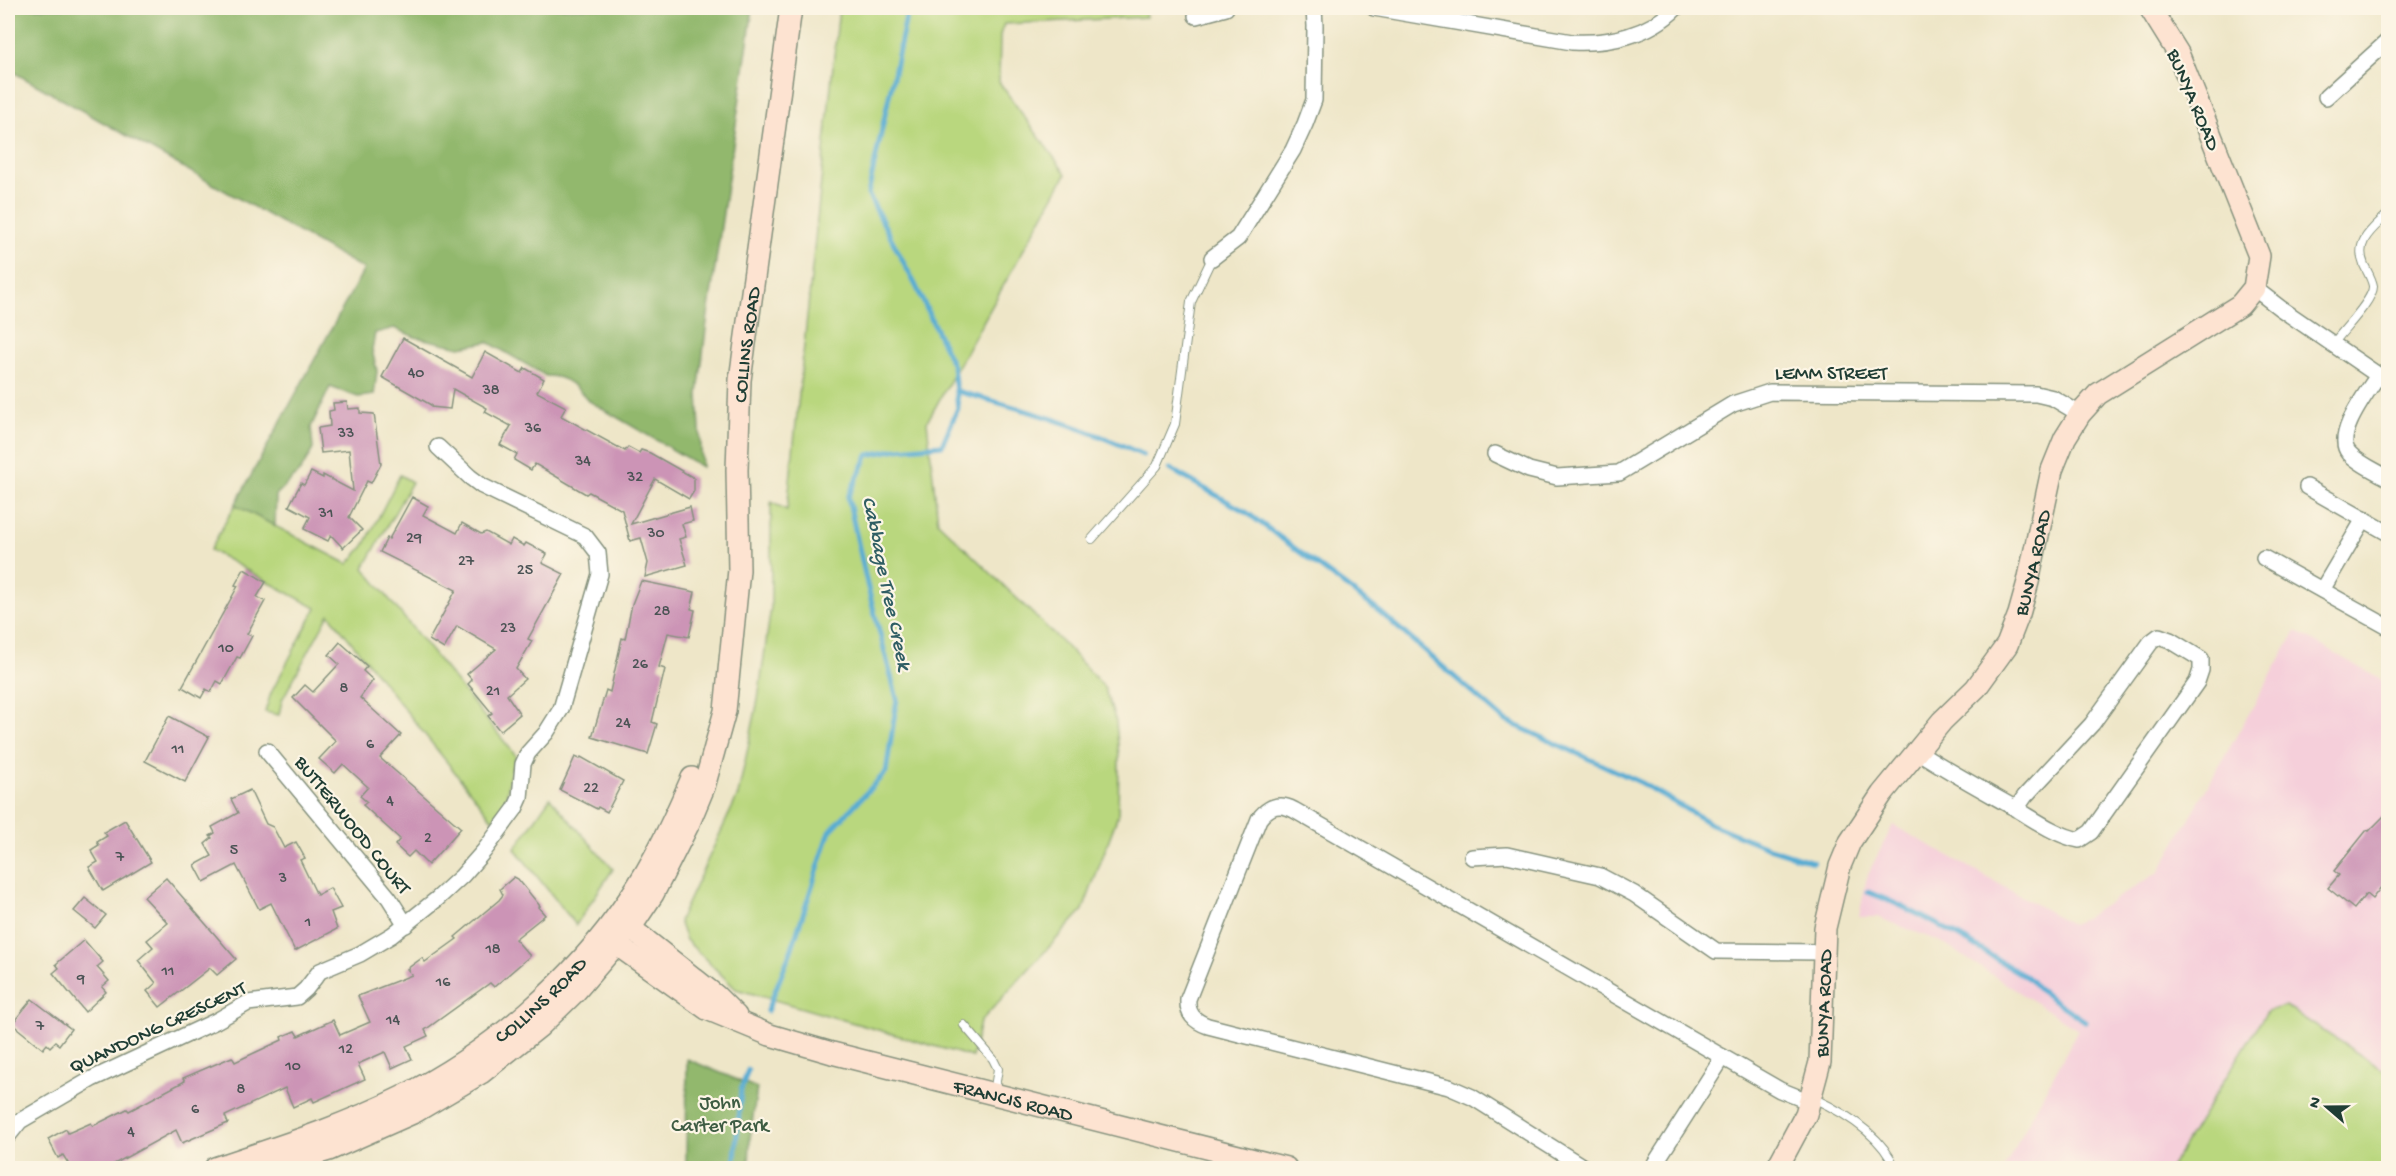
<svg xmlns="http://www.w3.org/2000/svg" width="2396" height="1176" font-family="'Gochi Hand',sans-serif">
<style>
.built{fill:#f5cfda}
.green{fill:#b9d77e;stroke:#6c8a59;stroke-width:1.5}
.forest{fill:#92b86d;stroke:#587a50;stroke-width:1.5}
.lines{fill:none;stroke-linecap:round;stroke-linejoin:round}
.stream{stroke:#56acd3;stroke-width:5}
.building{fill:#cc94b6}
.lane-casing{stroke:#86927e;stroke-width:10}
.street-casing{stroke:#86927e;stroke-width:18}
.secondary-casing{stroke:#86927e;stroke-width:24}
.lane{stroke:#fff;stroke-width:8}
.street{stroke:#fff;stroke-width:15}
.secondary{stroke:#fde3d1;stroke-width:21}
.labels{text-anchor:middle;stroke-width:4.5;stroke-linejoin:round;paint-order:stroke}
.number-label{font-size:16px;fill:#4a5354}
.street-label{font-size:20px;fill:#1f3d34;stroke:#fcf5e5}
.park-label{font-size:20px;fill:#3e5c43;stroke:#fcf5e5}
.water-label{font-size:21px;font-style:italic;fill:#305e64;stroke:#fcf5e5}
</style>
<rect width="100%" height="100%" fill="#fcf5e5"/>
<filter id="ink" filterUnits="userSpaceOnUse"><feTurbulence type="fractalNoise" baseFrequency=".0167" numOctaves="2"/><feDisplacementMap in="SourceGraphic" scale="12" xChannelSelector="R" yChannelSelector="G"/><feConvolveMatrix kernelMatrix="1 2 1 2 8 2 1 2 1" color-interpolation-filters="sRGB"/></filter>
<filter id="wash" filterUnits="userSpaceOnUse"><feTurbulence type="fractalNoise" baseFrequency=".008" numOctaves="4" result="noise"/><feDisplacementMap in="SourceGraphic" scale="24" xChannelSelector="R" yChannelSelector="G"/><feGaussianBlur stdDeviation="1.35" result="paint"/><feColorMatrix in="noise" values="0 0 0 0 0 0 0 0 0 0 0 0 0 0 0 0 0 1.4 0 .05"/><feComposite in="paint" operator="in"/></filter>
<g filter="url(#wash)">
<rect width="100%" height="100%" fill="#eee6c8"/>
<path class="built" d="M2296 631 2388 684V1168H2004L2078 1030 1941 942 1877 917H1859L1867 876 1893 825 2073 925 2159 872Z"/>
<g class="green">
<path d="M839 8H1009L1008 11 1145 8 1146 17 1004 24 1000 35 999 82 1066 174 927 422 938 522 1067 647 1104 687 1116 722 1119 757 1118 815 1083 910 980 1022 972 1057 736 989 686 940 679 921 738 795 758 700 771 607V502L787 510Z"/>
<path d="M400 475 412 482 364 568 516 756 510 774 506 801 493 820 329 614 282 700 279 715 265 712 271 693 316 608 210 550 235 505 348 564 364 546Z"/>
<path d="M550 798 613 869 576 925 515 849Z"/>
<path d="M2285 1006 2388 1073V1168H2170L2267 1011Z"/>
</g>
<g class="forest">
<path d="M8 8H753L706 329 698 394 702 467 589 401C577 387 565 375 546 376L488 342 460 347 415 337 394 328 375 333 372 350 377 371 374 395 358 397 330 387 311 427 313 449 301 470 276 495 275 526 235 505 364 269 8 69Z"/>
<path d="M687 1059 757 1088 750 1138 749 1168H686Z"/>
</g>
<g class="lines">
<g class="stream">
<path d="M956 391C1020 408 1083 426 1143 455"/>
<path d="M1170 469 1246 512 1380 612 1504 720 1642 783 1711 824 1769 848 1813 862"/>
<path d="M1868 892C1926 914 1978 948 2031 980L2039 990 2085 1021"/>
<path d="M767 1011 791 951 830 831 886 772 897 699 867 584 848 497 868 455 898 449 942 445 958 408 953 366 916 286 868 194 908 8"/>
<path d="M734 1168 741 1090 748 1070"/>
</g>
</g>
<g id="blocks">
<g class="building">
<path d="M403 338 472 377 485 352 522 373 525 368 544 379 537 392 566 407 561 416 625 451 628 447 639 453 641 450 650 453 694 478V491L689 499 655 479 631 524 690 507 693 521 682 524 686 537 679 539 687 565 645 577 648 563 641 538 630 541 622 510 589 492 586 494 535 464 531 470 514 460 517 454 500 445 511 426 485 412 487 408 453 389 450 409 431 407V405L382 377Z"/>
<path d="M347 402 348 409 360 408V413L374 414 381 464 371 483 367 481 349 517 362 530 343 548 331 535 328 541 304 529 310 517 289 506 301 483 304 485 311 472 323 478V475L353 491 349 450 321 453 318 428 330 426 329 411 334 410 333 403Z"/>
<path d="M412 497 428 506 423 515 457 533 462 523 481 534 486 532 509 545 512 539 524 546 526 543 547 554 542 563 564 574 528 639 532 641 516 669 525 679 507 695 520 714 500 731 488 716 492 713 468 684 472 680 467 674 496 649 457 626 444 649 429 640 456 590 380 552 387 538 389 539Z"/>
<path d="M244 569 266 582 257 597 265 601 247 634 252 636 240 658 237 657 222 684 217 681 211 692 206 689 201 698 182 687 238 586 235 585Z"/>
<path d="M641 581 695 592 691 609 695 610 689 637 668 633 659 667 665 669 652 722 657 724 648 754 592 737 606 690 610 692 622 638 625 639 632 604Z"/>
<path d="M340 642 367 666 363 671 373 680 360 698 401 735 380 758 461 828 428 865 414 851 408 857 395 845 400 839 363 805 367 802 360 796 368 787 343 764 335 773 319 759 336 741 293 698 305 685 313 692 339 664 329 655Z"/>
<path d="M169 716 209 737 185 782 145 761Z"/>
<path d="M575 757 580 759 581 757 623 781 607 812 598 807 597 809 560 790Z"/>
<path d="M250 790 266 824 273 827 284 848 296 842 305 858 300 860 317 895 330 888 341 908 331 912 337 929 295 951 271 903 259 909 236 865 204 882 195 865 212 856 205 844 212 838 210 836 215 833 212 827 238 813 231 799Z"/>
<path d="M2388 812V878L2372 899 2366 894 2354 909 2328 888 2339 875 2334 871 2367 830 2369 831Z"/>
<path d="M125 820 151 862 103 891 89 867 98 862 91 850 99 845 97 842 107 836 104 832Z"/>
<path d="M514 877 518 879 540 906 538 907 545 915 515 939 530 956 494 987 490 983 425 1030 428 1036 406 1046 412 1059 392 1068 385 1052 358 1064 365 1079 314 1102 312 1098 293 1107 285 1088 225 1116 228 1123 182 1143 176 1130 114 1164 116 1168H71L63 1155 58 1158 48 1139 66 1129 68 1133 91 1123 93 1126 127 1109 129 1111 185 1081 183 1078 232 1057 235 1062 282 1040 281 1037 295 1031 298 1036 333 1020 340 1035 370 1022 358 996 412 975 407 969 422 958 425 962 457 939 455 937 499 900 503 895 500 889Z"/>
<path d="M166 878 236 959 217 975 210 968 160 1007 147 991 156 983 138 960 153 947 147 940 168 923 144 897Z"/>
<path d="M85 898 106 915 95 928 74 911Z"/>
<path d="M84 940 103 962 97 967 109 981 102 987 106 992 85 1012 53 973 59 968 56 964Z"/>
<path d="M32 999 71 1029 59 1045 55 1042 50 1047 47 1044 43 1049 12 1024Z"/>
</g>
</g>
</g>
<g filter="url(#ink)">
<use href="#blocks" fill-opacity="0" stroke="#86927e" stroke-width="1.5"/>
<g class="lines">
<defs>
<g id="lane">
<path d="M2333 344C2341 332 2374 300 2373 286 2372 279 2367 271 2364 265 2354 241 2373 229 2388 214"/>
<path d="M1092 539 1157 466 1175 424 1191 302 1212 258"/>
<path d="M964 1025 993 1059 998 1069 994 1093"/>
<path d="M1813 1098C1843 1112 1882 1135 1895 1168"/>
</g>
<g id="street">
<path d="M1374 8 1572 42C1610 44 1649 35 1676 8"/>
<path d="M1196 16 1226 8"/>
<path d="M2326 97 2388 41"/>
<path d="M1212 258 1238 238 1293 150 1305 124 1314 100 1315 26 1314 8"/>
<path d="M2254 288 2280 308 2388 382"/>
<path d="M2378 375C2368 392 2333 435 2349 453 2359 464 2376 471 2388 478"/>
<path d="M1495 454 1529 470 1557 477 1619 473 1733 404 1770 392 2036 394 2053 398 2080 414"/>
<path d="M2307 487 2388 533"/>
<path d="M2264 558 2388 627"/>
<path d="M2322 590 2364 519"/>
<path d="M267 751 389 898 406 925"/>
<path d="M1917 751C1948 771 1981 789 2013 807 2034 819 2055 835 2079 840L2091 832 2197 682 2201 670V659L2170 640 2159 636 2151 642 2092 724 2025 796 2016 809"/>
<path d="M1472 857 1507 855 1600 876 1634 894 1716 951 1824 952"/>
<path d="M8 1136 20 1121 92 1079 216 1021 248 1003 297 997 306 989 320 971 360 954 392 935 437 899 462 876 484 851 515 809 520 798 523 764 528 753 546 733 561 709 600 574 598 553 585 536 482 486 470 477 438 447"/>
<path d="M1585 1168 1472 1097 1449 1087 1208 1026C1194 1021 1187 1014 1188 999L1259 819C1269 806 1279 802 1294 810L1780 1090 1810 1102"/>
<path d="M1652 1168 1723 1057"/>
</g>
<g id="secondary">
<path d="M619 919 716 996 736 1016"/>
<path id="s1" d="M606 937 707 1009 770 1035 832 1053 1286 1168"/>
<path id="s2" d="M215 1168C278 1147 342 1127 402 1097 490 1053 574 981 629 899 655 861 674 819 692 778"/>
<path id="s3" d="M269 1168 329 1150 415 1112 481 1073 540 1026 575 992 631 927 653 894 689 823 704 787 725 711 739 570 737 470 740 380 791 8"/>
<path id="s4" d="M1777 1168 1806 1114 1820 1062 1825 928 1840 866 1850 842 1882 794 1942 721 1976 688 2007 645 2019 614 2028 582 2052 470 2065 438 2080 414 2098 394 2240 305 2254 288 2259 256 2178 53 2150 8"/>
</g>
</defs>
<use href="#lane" class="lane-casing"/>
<use href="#street" class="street-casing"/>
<use href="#secondary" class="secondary-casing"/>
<use href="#lane" class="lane"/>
<use href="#street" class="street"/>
<use href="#secondary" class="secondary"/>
</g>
</g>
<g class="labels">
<g class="number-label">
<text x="416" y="377">40</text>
<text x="491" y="394">38</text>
<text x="533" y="432">36</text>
<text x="346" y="437">33</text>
<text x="583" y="465">34</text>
<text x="635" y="481">32</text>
<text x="326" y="517">31</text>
<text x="656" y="537">30</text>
<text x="414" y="542">29</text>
<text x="466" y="565">27</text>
<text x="525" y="574">25</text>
<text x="662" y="615">28</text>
<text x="508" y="632">23</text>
<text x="226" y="652">10</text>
<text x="640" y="668">26</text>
<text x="344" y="692">8</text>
<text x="493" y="695">21</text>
<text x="623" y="727">24</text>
<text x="370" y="748">6</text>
<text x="178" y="753">11</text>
<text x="591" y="792">22</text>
<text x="390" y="805">4</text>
<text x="428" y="842">2</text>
<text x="234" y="854">5</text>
<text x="120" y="861">7</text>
<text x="283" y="882">3</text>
<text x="308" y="926">1</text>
<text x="493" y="953">18</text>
<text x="168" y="975">11</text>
<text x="81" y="983">9</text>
<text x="443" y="986">16</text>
<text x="393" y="1024">14</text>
<text x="40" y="1030">7</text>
<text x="346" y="1053">12</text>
<text x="293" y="1070">10</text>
<text x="241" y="1093">8</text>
<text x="195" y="1113">6</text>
<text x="131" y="1136">4</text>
</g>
<g class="street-label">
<text transform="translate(2195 99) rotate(67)" y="7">BUNYA ROAD</text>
<text dy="7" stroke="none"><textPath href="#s3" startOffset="1048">COLLINS ROAD</textPath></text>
<text x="1831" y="379">LEMM STREET</text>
<text dy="7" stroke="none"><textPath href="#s4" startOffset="678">BUNYA ROAD</textPath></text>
<text transform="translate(354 824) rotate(51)" y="7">BUTTERWOOD COURT</text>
<text dy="7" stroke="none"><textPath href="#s2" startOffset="370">COLLINS ROAD</textPath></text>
<text dy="7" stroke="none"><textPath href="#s4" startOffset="174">BUNYA ROAD</textPath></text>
<text transform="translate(157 1026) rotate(-25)" y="7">QUANDONG CRESCENT</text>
<text dy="7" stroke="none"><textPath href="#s1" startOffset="444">FRANCIS ROAD</textPath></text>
</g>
<g class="park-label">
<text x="720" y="1108">John<tspan x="720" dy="23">Carter Park</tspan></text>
</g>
<g class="water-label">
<text transform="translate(888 583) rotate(78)" y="7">Cabbage Tree Creek</text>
</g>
</g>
<rect width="2396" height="1176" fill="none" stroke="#fcf5e5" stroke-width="30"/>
<g transform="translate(2327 1107) rotate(290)" stroke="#fcf5e5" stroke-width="4.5" paint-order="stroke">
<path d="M0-4.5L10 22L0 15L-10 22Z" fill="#1f3d34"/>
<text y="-9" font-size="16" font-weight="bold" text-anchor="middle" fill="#1f3d34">N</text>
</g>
</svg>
